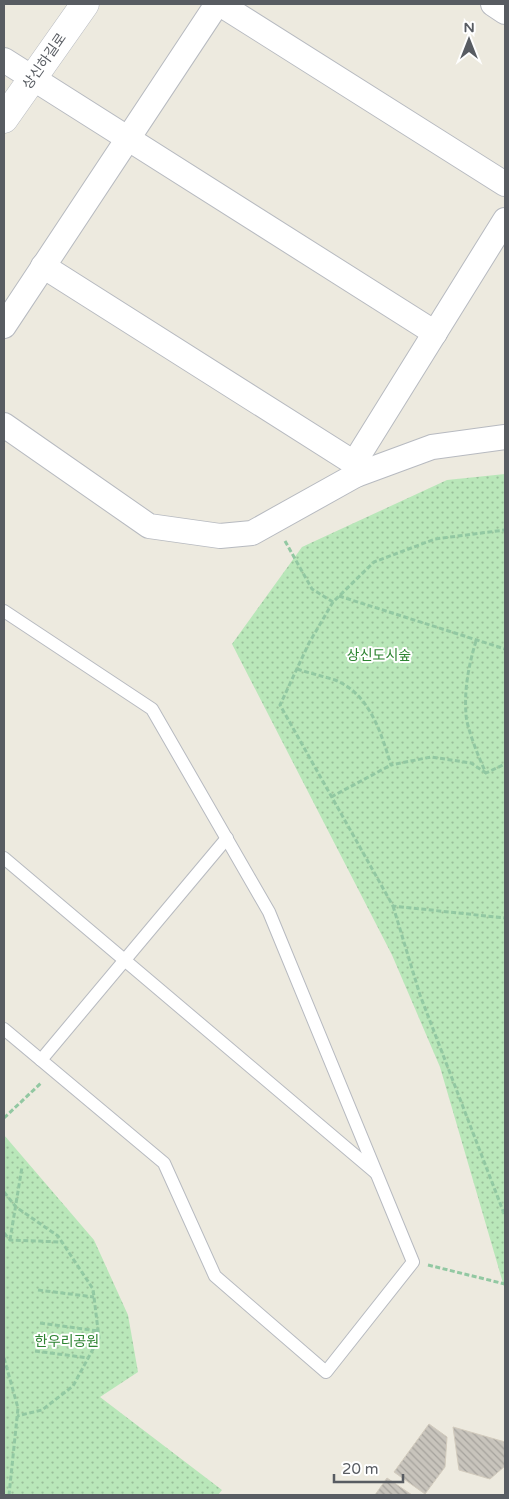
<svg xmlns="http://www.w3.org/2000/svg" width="509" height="1499" font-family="'Varela Round','Noto Sans KR',sans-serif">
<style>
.grass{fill:url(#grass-dots)}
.building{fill:url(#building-back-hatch);stroke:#d2cbbd}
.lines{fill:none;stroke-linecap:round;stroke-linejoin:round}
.service-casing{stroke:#b7bac0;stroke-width:14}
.minor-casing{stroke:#b7bac0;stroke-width:26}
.tertiary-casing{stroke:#b7bac0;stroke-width:29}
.path{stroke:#92c8a2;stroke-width:3;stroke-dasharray:5 2.5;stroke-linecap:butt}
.service{stroke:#fff;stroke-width:12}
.minor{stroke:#fff;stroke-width:24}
.tertiary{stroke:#fff;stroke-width:28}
.labels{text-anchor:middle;stroke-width:4;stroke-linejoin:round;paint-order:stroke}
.street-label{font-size:14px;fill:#585c62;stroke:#fff}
.park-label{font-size:14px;fill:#2e8432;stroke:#fff}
</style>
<defs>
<pattern id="grass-dots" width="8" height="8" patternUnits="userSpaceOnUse" patternTransform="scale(1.25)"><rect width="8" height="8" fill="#b9e7b9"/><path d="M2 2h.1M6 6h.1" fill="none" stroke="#99be9a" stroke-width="1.8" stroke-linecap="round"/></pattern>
<pattern id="building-back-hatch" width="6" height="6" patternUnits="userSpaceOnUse" patternTransform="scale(1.25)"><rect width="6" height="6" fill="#c8c4bc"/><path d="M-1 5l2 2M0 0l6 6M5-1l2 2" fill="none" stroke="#a5a29c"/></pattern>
</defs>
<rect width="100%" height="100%" fill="#edeadf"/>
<g class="grass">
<path d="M505 474V1290L440 1067 392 955 232 644 302 547 447 480Z"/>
<path d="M4 1135 94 1240 128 1315 138 1372 100 1397 222 1490 218 1495H4Z"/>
</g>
<g class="building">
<path d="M429 1424 447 1437 445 1467 425 1494 394 1472Z"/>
<path d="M453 1427 505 1442V1466L490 1479 459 1470Z"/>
<path d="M387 1478 412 1495H375Z"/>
</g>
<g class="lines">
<defs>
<g id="service">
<path d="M4 611 152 709 269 912 413 1262 326 1372 215 1276 164 1163 4 1029"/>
<path d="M4 858 376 1173"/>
<path d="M41 1060 227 838"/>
</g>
<g id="minor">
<path d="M220 4 505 184"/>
<path d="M493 4 505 12"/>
<path d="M4 60 435 333"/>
<path d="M43 266 354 463"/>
<path d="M4 326 217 4"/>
<path d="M4 425 149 526 220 536 252 533 356 475 432 447 505 437"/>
<path d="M356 475 354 463 505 220"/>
</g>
<path id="tertiary" d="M4 119 85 4"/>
</defs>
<use href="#service" class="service-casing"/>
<use href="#minor" class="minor-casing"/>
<use href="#tertiary" class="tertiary-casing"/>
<g class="path">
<path d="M285 541 312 589 333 602 374 562 435 539 505 530"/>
<path d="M339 596 505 649"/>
<path d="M333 602 309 643 280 705 393 906 505 918"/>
<path d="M476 641C469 664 464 689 466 714 466 726 480 761 486 773L505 764"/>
<path d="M297 669C309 673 322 676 335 680 370 694 381 733 391 765L431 757 471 763 486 773"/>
<path d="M331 797 391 765"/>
<path d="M393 906 420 995 505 1216"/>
<path d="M4 1118 41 1083"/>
<path d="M4 1192 16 1207 58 1236 93 1289 99 1338 73 1386 42 1410 17 1416"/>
<path d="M4 1233 10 1240 61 1242"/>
<path d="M10 1240 22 1167"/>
<path d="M428 1265 505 1284"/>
<path d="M38 1290 94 1297"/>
<path d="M40 1323 98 1331"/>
<path d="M35 1351 89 1358"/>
<path d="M4 1358 18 1408 9 1495"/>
</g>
<use href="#service" class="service"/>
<use href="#minor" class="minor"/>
<use href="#tertiary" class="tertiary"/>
</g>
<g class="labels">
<g class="street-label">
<text transform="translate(44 61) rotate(-55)" y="5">상신하길로</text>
</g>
<g class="park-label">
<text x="379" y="660">상신도시숲</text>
<text x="67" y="1346">한우리공원</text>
</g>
</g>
<rect width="509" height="1499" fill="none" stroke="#585c62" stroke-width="10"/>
<g transform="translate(469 40)" stroke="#ffffff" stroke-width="4" paint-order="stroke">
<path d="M0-4L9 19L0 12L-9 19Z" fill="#585c62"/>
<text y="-8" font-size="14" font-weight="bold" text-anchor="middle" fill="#585c62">N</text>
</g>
<path d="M334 1474v8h69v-8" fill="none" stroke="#585c62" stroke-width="2.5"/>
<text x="342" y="1474" font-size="15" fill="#585c62" stroke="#ffffff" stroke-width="4" paint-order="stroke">20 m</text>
</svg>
